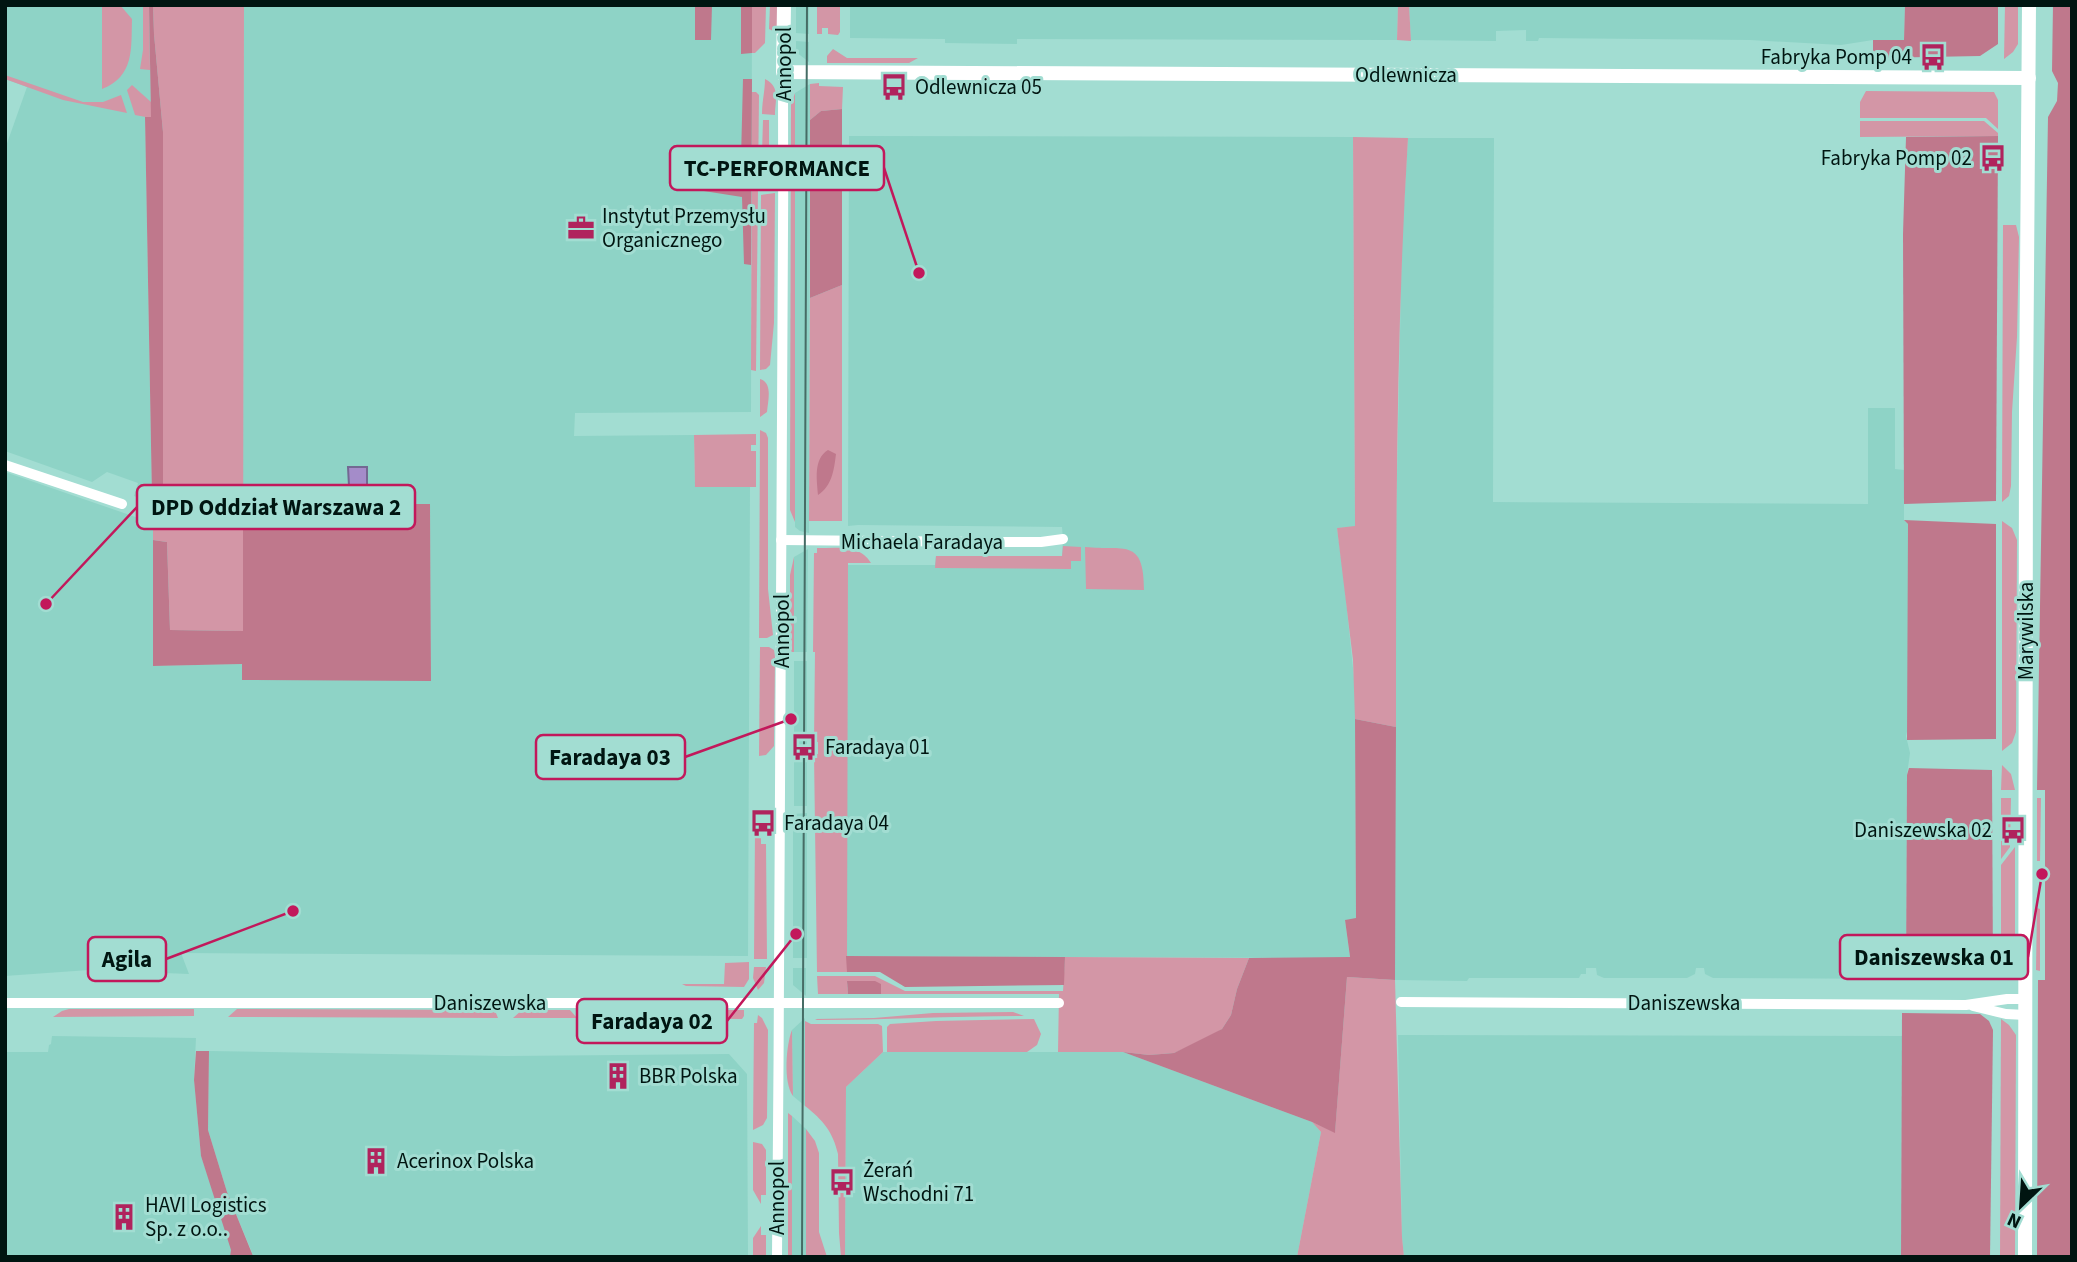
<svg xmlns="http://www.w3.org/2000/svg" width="2077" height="1262" font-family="'Source Sans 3',sans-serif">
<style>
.built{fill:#8ed3c6}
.green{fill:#d396a6}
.forest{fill:#bf788c}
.water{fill:#a48cc9;stroke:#736892;stroke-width:2}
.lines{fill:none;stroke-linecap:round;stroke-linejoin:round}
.street{stroke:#fff;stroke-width:10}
.secondary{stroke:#fff;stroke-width:14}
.tram{stroke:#466c65;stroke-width:2}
.labels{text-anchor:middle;stroke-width:6;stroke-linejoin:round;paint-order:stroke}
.poi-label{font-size:21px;fill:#001511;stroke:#a2ddd2;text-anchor:start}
.street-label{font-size:21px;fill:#001511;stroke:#a2ddd2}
.leader{fill:none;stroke:#c2185b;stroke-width:2.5}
.callout-dot{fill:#c2185b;stroke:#a2ddd2;stroke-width:2.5}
.callout{fill:#a2ddd2;stroke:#c2185b;stroke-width:2.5}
.callout-label{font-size:23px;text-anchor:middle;font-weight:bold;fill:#001511}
</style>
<rect width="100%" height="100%" fill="#a2ddd2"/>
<g class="built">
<path d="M5 5H149L151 118 145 117 152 503 134 496 138 483 107 472 92 482 5 451V149L27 87 5 79Z"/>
<path d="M244 5H752L751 412 575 413 574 436 694 435 695 487H750L748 956 181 953 189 974 89 970 5 976V472L153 523V666L242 664 243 680H431L430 504H243Z"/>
<path d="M796 5H809V34L796 33Z"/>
<path d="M850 5H1398L1397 40 1017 39V44L945 43V39L850 38Z"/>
<path d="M1409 5H1905L1904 40H1873L1841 45 1750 40 1539 38 1538 41H1526V30L1496 31V41L1411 40Z"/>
<path d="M796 41 809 42V62L796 52Z"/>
<path d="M810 84 809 521V533L800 531 795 527V93Z"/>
<path d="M849 136 1353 137 1355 527 1337 528 1344 580 1355 688 1356 919 1345 920 1350 958 846 956 848 565H935L936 556H1062L1063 539 1062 527 858 525 848 526Z"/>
<path d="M1408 138H1494L1493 502 1868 504V408H1895V469L1904 470V520L1908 524V727L1906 736 1910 753 1907 775 1906 979 1713 978 1705 974 1704 968H1696L1695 974 1687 978H1604L1597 975 1596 968H1586V974H1581L1579 978H1469L1467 981 1395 980 1396 526 1402 239Z"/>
<path d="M808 549 807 652H794V557Z"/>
<rect x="794" y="661" width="13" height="145"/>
<path d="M807 813V958H793V814Z"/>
<path d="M793 968H806V996L793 985Z"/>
<path d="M805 1018V1106L793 1096 792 1030Z"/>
<path d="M1398 1035 1902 1036 1901 1257H1404L1402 1237Z"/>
<path d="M52 1036 196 1038 194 1080 201 1156 208 1176 253 1255 227 1192 208 1130 209 1051 504 1056 729 1054 747 1074 748 1257H5V1052H48L49 1045 51 1044Z"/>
<path d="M883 1052H1123L1312 1122 1321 1132 1297 1257H845L846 1087Z"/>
<path d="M792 1116 806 1129V1257H792Z"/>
</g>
<g class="green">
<path d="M102 5H120L132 19C131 48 135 76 102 89Z"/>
<path d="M143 5H149L150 70 140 69 143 50Z"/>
<path d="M153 5H244L243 631 170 630 167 542 153 540V524L158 521 186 524V520L167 515 163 508V132L154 34Z"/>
<path d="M752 5H766L765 43 755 53H752Z"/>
<path d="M770 5H777V33L769 29Z"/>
<path d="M817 5H840V32L838 35 828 34V28H822V34H817Z"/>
<path d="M1398 5H1409L1411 41 1397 40Z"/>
<path d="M2005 5H2018V44L2013 52 2004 59Z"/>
<path d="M833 49 847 58H918L909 63H827V56Z"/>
<path d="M5 75 83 102H103L121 95 127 113 63 100 5 79Z"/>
<path d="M765 79C781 87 775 101 775 115L762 114C762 101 765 91 765 79Z"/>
<path d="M819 83V86L843 87 842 109 821 111 810 120V84Z"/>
<path d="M132 85 151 102V118L135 115 127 90Z"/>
<path d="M1866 91 1994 92 1998 100V129L1986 118H1860V102Z"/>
<path d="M752 92H756L759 95 756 371 751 370Z"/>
<path d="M795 93V522L790 510 791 105Z"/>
<path d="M763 120H769V188L761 187Z"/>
<path d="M1860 121H1984L1998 133V136L1860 137Z"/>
<path d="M1353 137 1408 138C1396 334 1396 531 1396 727L1355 719 1353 660 1337 528 1355 526Z"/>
<path d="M775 193 774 323 770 365 766 369 760 370 761 195Z"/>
<path d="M2003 225H2016L2019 237 2017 337 2012 412 2011 486 2009 496 2002 502Z"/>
<path d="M842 285V521H809L810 298Z"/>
<path d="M760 379C773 383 768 400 767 412L760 417Z"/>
<path d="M760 430 766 433 768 438V589L773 635 767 638H759Z"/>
<path d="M756 434V445H751V451H756V487H695L694 435Z"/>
<path d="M2002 521 2012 528 2017 540 2016 732 2012 743 2002 751Z"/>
<path d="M1063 546 1081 547V561H1071V569L935 568 936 556H1062Z"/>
<path d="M1085 547C1124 551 1144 537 1144 590L1086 589Z"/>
<path d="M817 548C836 548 860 544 871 563H848L847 972H817L814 754H818V742H814L815 652H813L814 553H817Z"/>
<path d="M794 557V652H790V575Z"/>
<path d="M760 647H769L774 650 775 657 774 746 766 755 759 756Z"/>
<path d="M2002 765 2011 774 2015 790H2001Z"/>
<path d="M2001 798H2011L2010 847 2001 859Z"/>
<path d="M2037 798H2041L2040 861H2037Z"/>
<path d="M755 831H761V844H766L767 959H754Z"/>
<path d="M2015 847V970H2001V865Z"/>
<path d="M2037 908 2040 909V971L2036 970Z"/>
<path d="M1065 957 1249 958 1237 989 1231 1015 1222 1029 1207 1039 1174 1053 1149 1055 1123 1052H1058L1059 994H881V984L847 981 848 994H818L817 976H875L905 991H1063Z"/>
<path d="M749 962V979L744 987 686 986 682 984H724L725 963Z"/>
<path d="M754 967H766L764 983 758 990 753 978Z"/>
<path d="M1347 977 1395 980 1402 1237 1404 1257H1297L1321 1132 1312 1122 1335 1132Z"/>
<path d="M69 1009H194V1016L53 1017 62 1011Z"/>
<path d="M237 1009 489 1010 496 1013 498 1018 228 1017Z"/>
<path d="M522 1010H570L577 1018H513Z"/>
<path d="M603 1010H744V1016L742 1019 592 1018 596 1013Z"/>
<path d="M1013 1012 1024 1016C955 1016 886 1020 817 1020L815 1019 874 1018 933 1013Z"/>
<path d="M758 1015 762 1018 768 1030 767 1118 763 1125 753 1130 754 1023H757Z"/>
<path d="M1034 1019 1041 1034 1037 1045 1027 1052H887V1027L890 1024 936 1021Z"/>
<path d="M2001 1019 2009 1025 2016 1035 2015 1257H2000Z"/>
<path d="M805 1021 811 1024H878L882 1026 883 1052 846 1087 845 1257H841L839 1233 838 1154C833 1132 823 1120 805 1106Z"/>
<path d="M792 1030 793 1096C783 1083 786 1045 792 1030Z"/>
<path d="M788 1113 792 1116V1257H788Z"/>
<path d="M806 1129 815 1141 819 1153V1232L827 1257H806Z"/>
<path d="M753 1142 762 1144 766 1150V1195H761V1204L753 1190Z"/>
<path d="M761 1226V1235H766V1257H753V1238Z"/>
</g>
<g class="forest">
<path d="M149 5H153L154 34 163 132V500L152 499 145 117H151Z"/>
<path d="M695 5H712L711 40H695Z"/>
<path d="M741 5H752V53L741 54Z"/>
<path d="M1905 5H1998V44L1980 56 1875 58 1873 54V40H1904Z"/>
<path d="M2053 5H2072V1257H2037L2038 980H2045V790H2037L2048 117 2057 101 2058 83 2052 71Z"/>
<path d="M743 79H752L751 265 744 264 742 197 691 189 690 171 741 159Z"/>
<path d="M842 109V285L810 298V120L821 111Z"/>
<path d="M1998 136 1996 501 1904 504 1903 234 1906 137Z"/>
<path d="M828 450 836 454C834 470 832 486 818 495 817 480 813 459 828 450Z"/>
<path d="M243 504H430L431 681 242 680V664L153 666V540L167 542 170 630 243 631Z"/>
<path d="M1904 520 1996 524V739L1907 740 1908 524Z"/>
<path d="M1355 719 1396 727 1395 980 1347 977 1335 1133 1312 1122 1123 1052 1149 1055 1174 1053 1222 1029 1231 1015 1237 989 1249 958 1350 957 1345 920 1356 918Z"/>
<path d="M1909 768 1992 770 1993 978 1906 979 1907 775Z"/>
<path d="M846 956 1065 957 1064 985 905 987 880 972H847Z"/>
<path d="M847 981H875L881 984V994H848Z"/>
<path d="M1902 1013 1980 1014 1989 1021 1993 1030 1990 1257H1901Z"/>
<path d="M196 1051H209L208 1130 227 1192 253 1256 256 1257H230L231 1250 201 1156 194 1080Z"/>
</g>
<path class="water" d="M348 467H367V486H349Z"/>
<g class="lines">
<g class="street">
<path d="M5 465 122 504"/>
<path d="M781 540 987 542H1041L1063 539"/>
<path d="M1401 1002 1966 1005 2007 999H2026"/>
<path d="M5 1003H1059"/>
<path d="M1973 1006 2006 1014 2026 1015"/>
<path d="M777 1257C780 862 784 467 783 72"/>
</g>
<g class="secondary">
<path d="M784 5 783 72 2029 78"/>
<path d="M2025 1257 2026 408 2029 5"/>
</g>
<path class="tram" d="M802 1257 807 5"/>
</g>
<defs>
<symbol id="bus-bare" viewBox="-9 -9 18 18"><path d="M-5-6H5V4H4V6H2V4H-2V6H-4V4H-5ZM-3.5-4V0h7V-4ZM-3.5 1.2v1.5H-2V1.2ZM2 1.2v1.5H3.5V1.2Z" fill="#b0235d" stroke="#a2ddd2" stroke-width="2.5" paint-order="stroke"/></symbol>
<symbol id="office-bare" viewBox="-9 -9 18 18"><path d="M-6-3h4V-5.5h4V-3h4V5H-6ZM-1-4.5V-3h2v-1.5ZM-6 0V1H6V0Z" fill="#b0235d" stroke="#a2ddd2" stroke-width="2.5" paint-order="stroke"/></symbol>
<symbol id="building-bare" viewBox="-9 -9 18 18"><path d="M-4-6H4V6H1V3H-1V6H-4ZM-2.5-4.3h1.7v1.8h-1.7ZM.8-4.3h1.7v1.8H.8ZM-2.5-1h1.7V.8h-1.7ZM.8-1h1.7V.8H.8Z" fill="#b0235d" stroke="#a2ddd2" stroke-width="2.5" paint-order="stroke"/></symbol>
</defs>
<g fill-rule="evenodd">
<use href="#bus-bare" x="1914" y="38" width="38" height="38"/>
<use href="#bus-bare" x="875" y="68" width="38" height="38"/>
<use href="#bus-bare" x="1974" y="139" width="38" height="38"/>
<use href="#office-bare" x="562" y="209" width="38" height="38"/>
<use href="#bus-bare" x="785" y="728" width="38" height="38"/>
<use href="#bus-bare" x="744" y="804" width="38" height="38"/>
<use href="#bus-bare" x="1994" y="811" width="38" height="38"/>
<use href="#building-bare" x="599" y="1057" width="38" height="38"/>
<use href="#building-bare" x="357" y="1142" width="38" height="38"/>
<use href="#bus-bare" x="823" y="1163" width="38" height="38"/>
<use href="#building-bare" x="105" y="1198" width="38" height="38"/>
</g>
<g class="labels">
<g class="poi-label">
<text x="1912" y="64" text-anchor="end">Fabryka Pomp 04</text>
<text x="915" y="94">Odlewnicza 05</text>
<text x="1972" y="165" text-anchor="end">Fabryka Pomp 02</text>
<text x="602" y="223">Instytut Przemysłu<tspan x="602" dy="24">Organicznego</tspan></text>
<text x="825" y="754">Faradaya 01</text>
<text x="784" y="830">Faradaya 04</text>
<text x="1992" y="837" text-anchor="end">Daniszewska 02</text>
<text x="639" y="1083">BBR Polska</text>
<text x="397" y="1168">Acerinox Polska</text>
<text x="863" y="1177">Żerań<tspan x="863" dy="24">Wschodni 71</tspan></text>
<text x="145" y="1212">HAVI Logistics<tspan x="145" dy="24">Sp. z o.o..</tspan></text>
</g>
<g class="street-label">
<text transform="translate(784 64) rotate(-90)" y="7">Annopol</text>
<text x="1406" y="82">Odlewnicza</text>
<text x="922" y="549">Michaela Faradaya</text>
<text transform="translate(782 631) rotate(-90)" y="7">Annopol</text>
<text transform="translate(2026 631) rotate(-90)" y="7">Marywilska</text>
<text x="490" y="1010">Daniszewska</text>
<text x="1684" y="1010">Daniszewska</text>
<text transform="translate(777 1198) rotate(-90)" y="7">Annopol</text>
</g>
</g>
<path class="leader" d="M919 273L884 168M46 604L137 507M791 719L685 757M2042 874L2028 957M293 911L166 959M796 934L727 1021"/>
<g class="callout-dot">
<circle cx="919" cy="273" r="7"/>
<circle cx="46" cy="604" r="7"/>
<circle cx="791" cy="719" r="7"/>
<circle cx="2042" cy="874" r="7"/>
<circle cx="293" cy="911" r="7"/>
<circle cx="796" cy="934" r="7"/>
</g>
<g class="callout">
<rect x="670" y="146" width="214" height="44" rx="7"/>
<rect x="137" y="485" width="278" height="44" rx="7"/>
<rect x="536" y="735" width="149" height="44" rx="7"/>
<rect x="1840" y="935" width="188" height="44" rx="7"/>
<rect x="88" y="937" width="78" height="44" rx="7"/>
<rect x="577" y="999" width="150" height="44" rx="7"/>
</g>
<g class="callout-label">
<text x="777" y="176">TC-PERFORMANCE</text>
<text x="276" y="515">DPD Oddział Warszawa 2</text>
<text x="610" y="765">Faradaya 03</text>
<text x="1934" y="965">Daniszewska 01</text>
<text x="127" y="967">Agila</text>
<text x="652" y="1029">Faradaya 02</text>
</g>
<rect width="2077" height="1262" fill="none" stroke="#001511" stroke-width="14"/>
<g transform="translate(2021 1206) rotate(205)" stroke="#a2ddd2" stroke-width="5" paint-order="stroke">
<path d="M0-5L12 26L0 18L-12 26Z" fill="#001511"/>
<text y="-10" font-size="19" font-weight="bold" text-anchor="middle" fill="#001511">N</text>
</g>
</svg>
